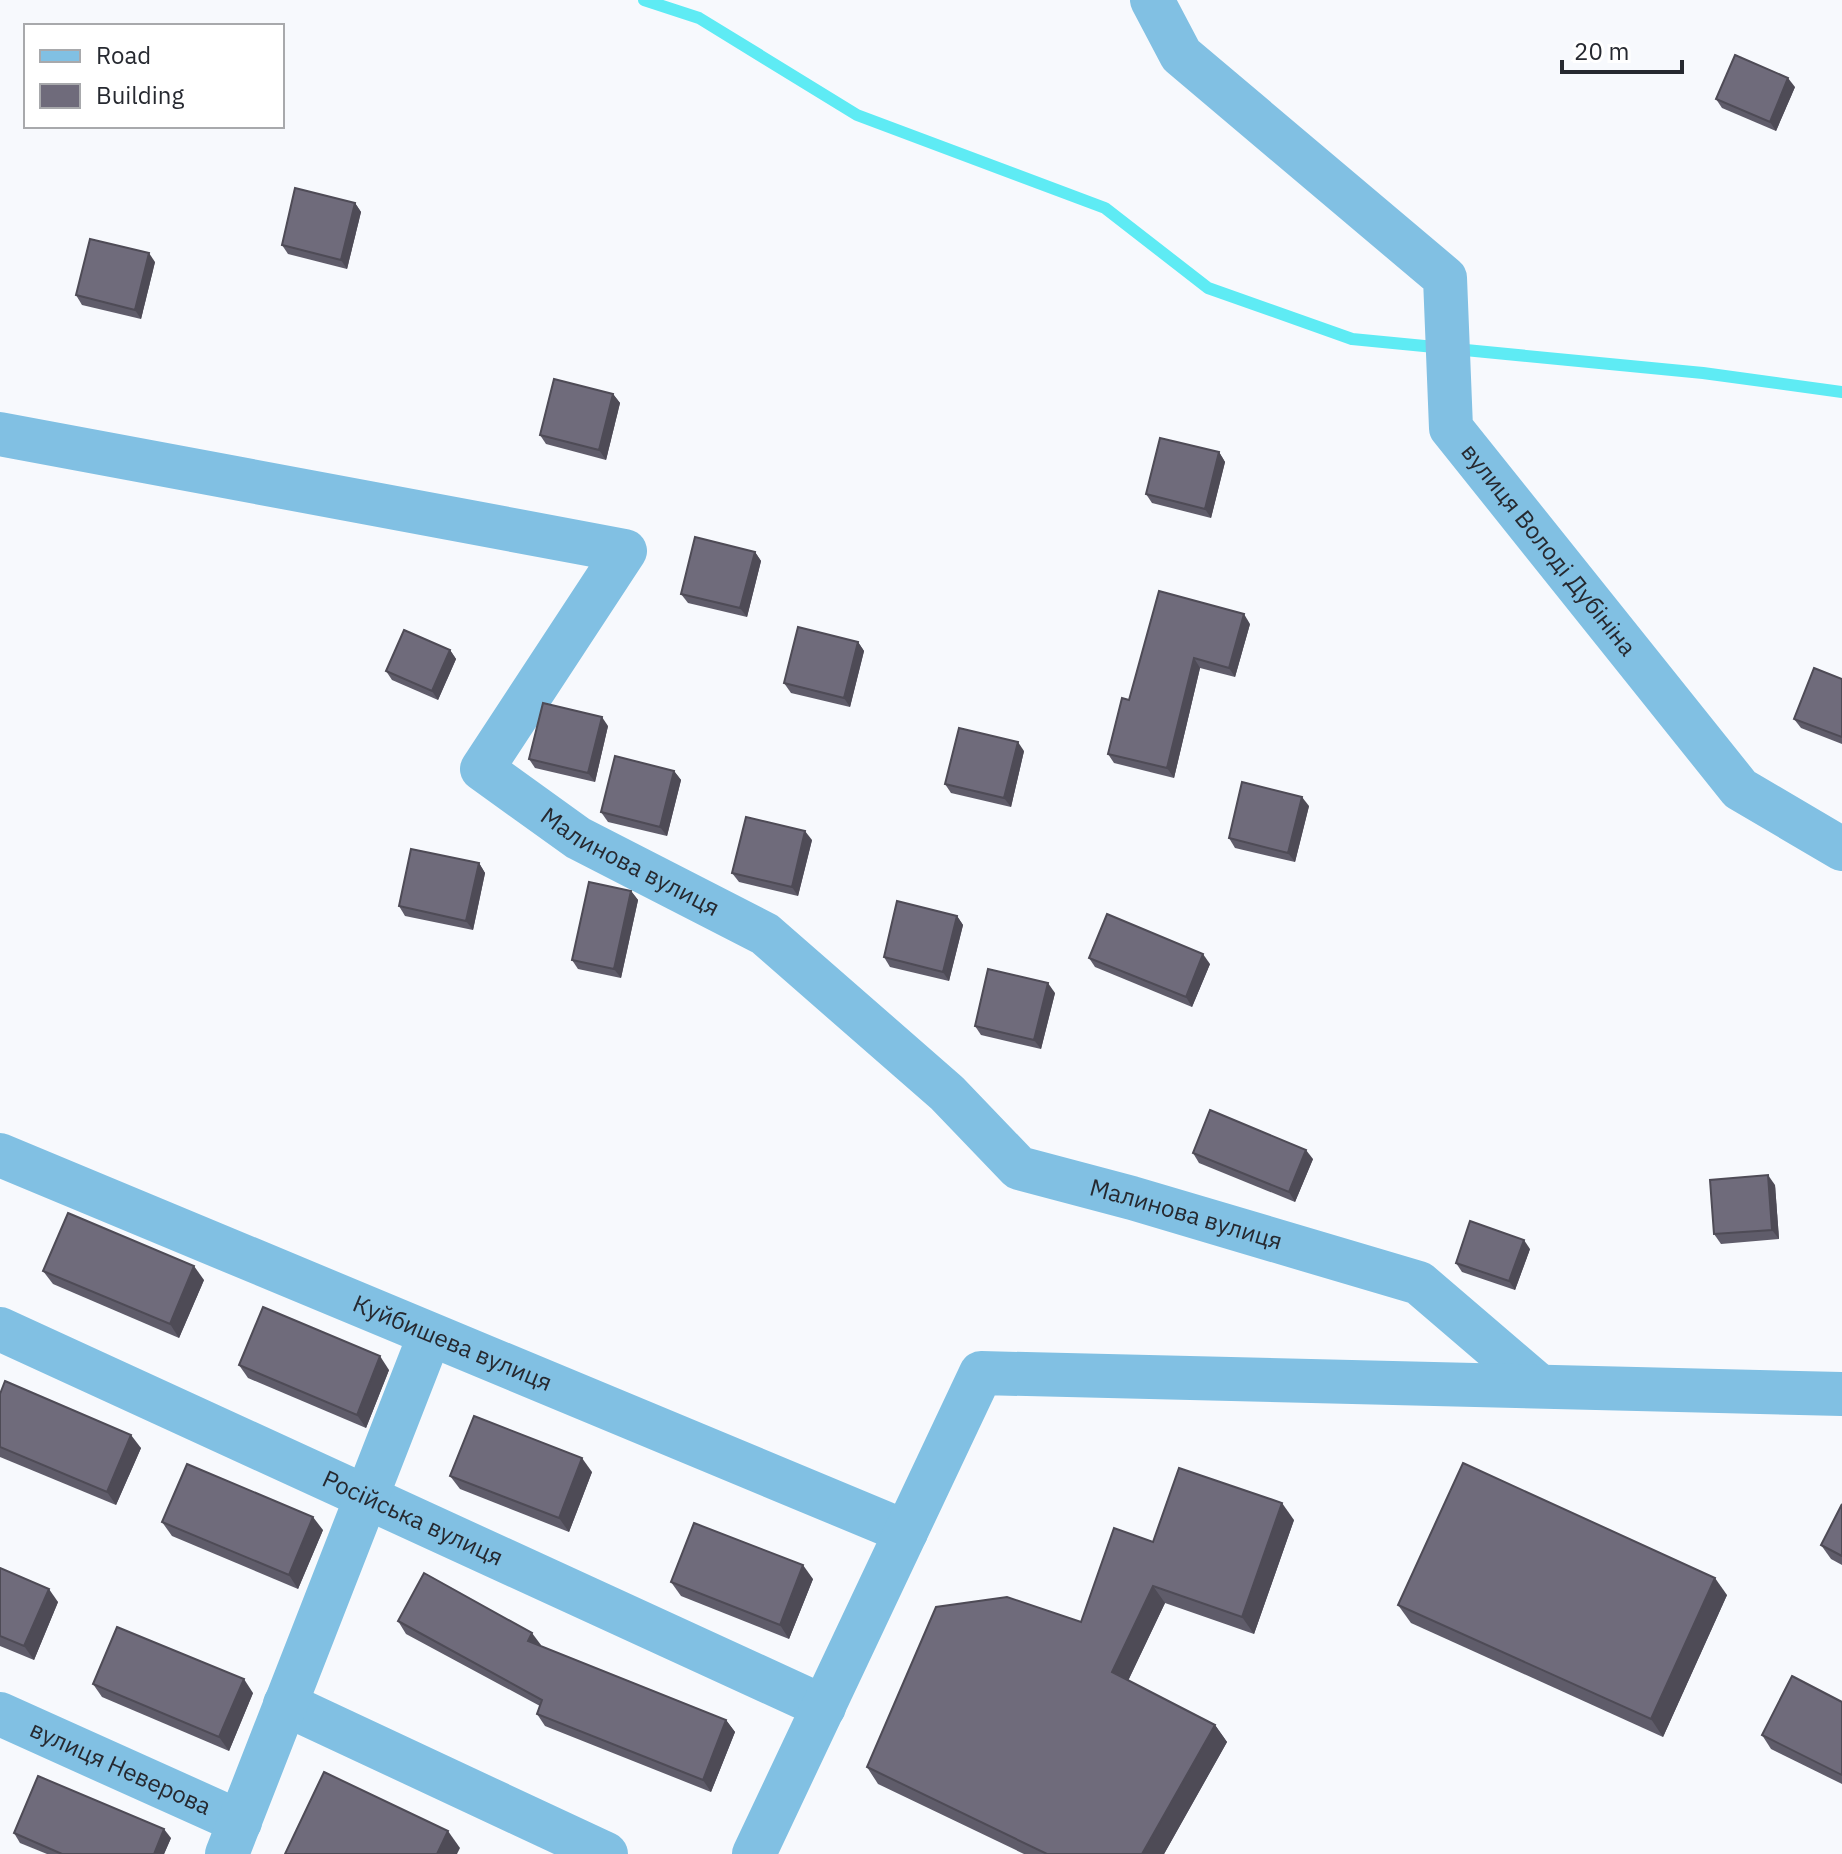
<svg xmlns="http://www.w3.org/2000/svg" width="1842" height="1854" font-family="'IBM Plex Sans',sans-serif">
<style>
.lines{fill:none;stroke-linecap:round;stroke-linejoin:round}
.stream{stroke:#5eebf4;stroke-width:12}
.minor{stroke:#81c0e3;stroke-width:44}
.wall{fill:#5f5c6a}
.shaded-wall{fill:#4e4b56}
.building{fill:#6f6b7b;stroke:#4e4b56;stroke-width:2}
.labels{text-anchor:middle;stroke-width:8;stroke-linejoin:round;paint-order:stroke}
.street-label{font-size:24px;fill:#262930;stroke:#fff}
</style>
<rect width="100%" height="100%" fill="#f7f9fd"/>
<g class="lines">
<path class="stream" d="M644 0 699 18 857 115 1105 208 1208 288 1352 339 1703 373 1842 392"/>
<g class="minor">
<path id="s1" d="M1152 0 1181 55 1445 278 1451 428 1740 789 1842 849"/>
<path id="s2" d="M0 434 625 551 482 769 578 838 765 934 947 1093 1019 1168 1132 1198 1419 1283 1538 1385"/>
<path id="s3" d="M0 1155 906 1532"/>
<path id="s4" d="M0 1329 824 1707"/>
<path d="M285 1704 606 1854"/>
<path id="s5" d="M0 1714 240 1822"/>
<path d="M227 1854 429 1337"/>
<path d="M754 1854 981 1373 1842 1394"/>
</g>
</g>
<g class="wall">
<path d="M1795 87 1776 131 1722 108 1716 99Z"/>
<path d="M355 203 361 212 347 269 288 254 282 245Z"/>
<path d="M155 262 141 319 82 305 76 295Z"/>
<path d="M613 394 620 403 606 460 546 444 540 435Z"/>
<path d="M1219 452 1225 462 1211 518 1152 503 1146 494Z"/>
<path d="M755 552 761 561 747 617 688 603 681 594Z"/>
<path d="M1250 624 1235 677 1200 668 1174 778 1114 763 1108 754 1129 700Z"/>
<path d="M858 642 864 651 850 707 791 693 784 683Z"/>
<path d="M450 650 456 659 438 700 392 680 386 671Z"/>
<path d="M1842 679V744L1801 728 1794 719Z"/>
<path d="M608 726 595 782 535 768 529 759Z"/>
<path d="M1024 751 1011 807 951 793 945 784Z"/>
<path d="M674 771 681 780 667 836 608 822 601 812Z"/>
<path d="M1309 806 1295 862 1235 848 1229 838Z"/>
<path d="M812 840 798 896 739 882 732 873Z"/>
<path d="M479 863 485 873 473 930 405 916 399 906Z"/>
<path d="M631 891 638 900 621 978 578 969 572 960Z"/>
<path d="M957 916 963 925 949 981 890 967 884 957Z"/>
<path d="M1089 958 1210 964 1192 1007 1095 967Z"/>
<path d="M1055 993 1041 1049 981 1035 975 1026Z"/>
<path d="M1193 1153 1313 1159 1295 1202 1199 1163Z"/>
<path d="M1775 1185 1779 1239 1721 1244 1714 1234Z"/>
<path d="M1530 1249 1515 1290 1462 1272 1456 1263Z"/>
<path d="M43 1271 204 1280 179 1338 53 1284Z"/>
<path d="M239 1365 389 1370 366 1428 248 1378Z"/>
<path d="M0 1394 141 1448 116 1505 0 1457Z"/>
<path d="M592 1472 569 1532 460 1489 450 1476Z"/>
<path d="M1842 1504V1565L1831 1559 1821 1545Z"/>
<path d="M1294 1520 1254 1634 1165 1603 1128 1681 1215 1725 1227 1742 1164 1854H1024L878 1784 867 1767 1081 1622 1153 1542Z"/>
<path d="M162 1522 323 1530 298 1589 172 1536Z"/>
<path d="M0 1568 58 1602 34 1660 0 1646Z"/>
<path d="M813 1579 789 1639 681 1596 671 1582Z"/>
<path d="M1727 1595 1663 1737 1411 1623 1398 1605Z"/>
<path d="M398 1621 541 1645 540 1646 726 1720 735 1732 711 1792 545 1726 537 1714 540 1706 406 1634Z"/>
<path d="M93 1684 253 1693 229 1751 102 1697Z"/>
<path d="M1842 1702V1784L1771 1749 1762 1735Z"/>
<path d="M14 1833 171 1838 164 1854H47L20 1843Z"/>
</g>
<g class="shaded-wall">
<path d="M1788 78 1795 87 1776 131 1770 122Z"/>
<path d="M355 203 361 212 347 269 341 260Z"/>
<path d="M149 253 155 262 141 319 135 310Z"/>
<path d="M613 394 620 403 606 460 599 450Z"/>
<path d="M1219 452 1225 462 1211 518 1205 509Z"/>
<path d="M755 552 761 561 747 617 740 608Z"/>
<path d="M1244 614 1250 624 1235 677 1229 668Z"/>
<path d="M858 642 864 651 850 707 844 698Z"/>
<path d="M450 650 456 659 438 700 432 691Z"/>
<path d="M1194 658 1200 668 1174 778 1167 768Z"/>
<path d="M602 717 608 726 595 782 588 773Z"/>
<path d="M1018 742 1024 751 1011 807 1004 798Z"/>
<path d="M674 771 681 780 667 836 660 827Z"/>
<path d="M1302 797 1309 806 1295 862 1288 853Z"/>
<path d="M805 831 812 840 798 896 792 887Z"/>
<path d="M479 863 485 873 473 930 466 921Z"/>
<path d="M631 891 638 900 621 978 614 969Z"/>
<path d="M957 916 963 925 949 981 943 972Z"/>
<path d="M1203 954 1210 964 1192 1007 1186 997Z"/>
<path d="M1048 983 1055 993 1041 1049 1034 1040Z"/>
<path d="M1306 1150 1313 1159 1295 1202 1289 1192Z"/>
<path d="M1768 1175 1775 1185 1779 1239 1772 1230Z"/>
<path d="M1524 1240 1530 1249 1515 1290 1509 1281Z"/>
<path d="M194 1266 204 1280 179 1338 170 1324Z"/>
<path d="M380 1356 389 1370 366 1428 357 1415Z"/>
<path d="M131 1435 141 1448 116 1505 107 1492Z"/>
<path d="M582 1458 592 1472 569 1532 559 1518Z"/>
<path d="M1282 1503 1294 1520 1254 1634 1242 1617Z"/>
<path d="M313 1517 323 1530 298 1589 289 1575Z"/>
<path d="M803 1565 813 1579 789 1639 780 1625Z"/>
<path d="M1715 1578 1727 1595 1663 1737 1651 1719Z"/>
<path d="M1153 1586 1165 1603 1124 1689 1112 1672Z"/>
<path d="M49 1589 58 1602 34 1660 24 1646Z"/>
<path d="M532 1633 541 1645 536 1653 528 1641Z"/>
<path d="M244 1679 253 1693 229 1751 219 1737Z"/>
<path d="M726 1720 735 1732 711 1792 703 1780Z"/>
<path d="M1215 1725 1227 1742 1164 1854H1142Z"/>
<path d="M164 1829 171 1838 164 1854H154Z"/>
<path d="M448 1831 460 1848 457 1854H437Z"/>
</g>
<g class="building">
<path d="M1735 55 1788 78 1770 122 1716 99Z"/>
<path d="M295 188 355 203 341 260 282 245Z"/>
<path d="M90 239 149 253 135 310 76 295Z"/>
<path d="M554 379 613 394 599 450 540 435Z"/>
<path d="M1160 438 1219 452 1205 509 1146 494Z"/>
<path d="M695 537 755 552 740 608 681 594Z"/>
<path d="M1159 591 1244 614 1229 668 1194 658 1167 768 1108 754 1122 698 1129 700Z"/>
<path d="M798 627 858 642 844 698 784 683Z"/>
<path d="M404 630 450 650 432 691 386 671Z"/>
<path d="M1814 668 1842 679V737L1794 719Z"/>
<path d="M543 703 602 717 588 773 529 759Z"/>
<path d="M959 728 1018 742 1004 798 945 784Z"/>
<path d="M615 756 674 771 660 827 601 812Z"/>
<path d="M1242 782 1302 797 1288 853 1229 838Z"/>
<path d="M746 817 805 831 792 887 732 873Z"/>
<path d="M411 849 479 863 466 921 399 906Z"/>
<path d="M589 882 631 891 614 969 572 960Z"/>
<path d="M897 901 957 916 943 972 884 957Z"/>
<path d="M1107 914 1203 954 1186 997 1089 958Z"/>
<path d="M988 969 1048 983 1034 1040 975 1026Z"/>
<path d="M1210 1110 1306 1150 1289 1192 1193 1153Z"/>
<path d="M1768 1175 1772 1230 1714 1234 1710 1180Z"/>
<path d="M68 1213 194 1266 170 1324 43 1271Z"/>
<path d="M1470 1221 1524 1240 1509 1281 1456 1263Z"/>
<path d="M263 1307 380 1356 357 1415 239 1365Z"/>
<path d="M5 1381 131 1435 107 1492 0 1447V1394Z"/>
<path d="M474 1416 582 1458 559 1518 450 1476Z"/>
<path d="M1463 1463 1715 1578 1651 1719 1398 1605Z"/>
<path d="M187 1464 313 1517 289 1575 162 1522Z"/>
<path d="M1179 1468 1282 1503 1242 1617 1153 1586 1112 1672 1215 1725 1142 1854H1047L867 1767 936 1607 1007 1597 1081 1622 1114 1528 1153 1542Z"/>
<path d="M1842 1504V1556L1821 1545Z"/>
<path d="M694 1523 803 1565 780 1625 671 1582Z"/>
<path d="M0 1568 49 1589 24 1646 0 1636Z"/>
<path d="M424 1573 532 1633 528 1641 726 1720 703 1780 537 1714 542 1700 398 1621Z"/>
<path d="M117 1627 244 1679 219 1737 93 1684Z"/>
<path d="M1792 1676 1842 1702V1775L1762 1735Z"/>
<path d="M324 1772 448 1831 437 1854H285Z"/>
<path d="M38 1776 164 1829 154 1854H62L14 1833Z"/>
</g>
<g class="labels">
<g class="street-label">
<text dy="8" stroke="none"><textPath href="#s1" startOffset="714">вулиця Володі Дубініна</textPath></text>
<text dy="8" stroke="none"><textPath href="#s2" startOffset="1072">Малинова вулиця</textPath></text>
<text dy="8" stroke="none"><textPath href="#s2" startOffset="1744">Малинова вулиця</textPath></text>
<text dy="8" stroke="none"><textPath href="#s3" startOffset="490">Куйбишева вулиця</textPath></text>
<text dy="8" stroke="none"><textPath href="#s4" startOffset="454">Російська вулиця</textPath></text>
<text dy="8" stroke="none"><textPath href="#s5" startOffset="132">вулиця Неверова</textPath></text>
</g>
</g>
<rect x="24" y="24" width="260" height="104" fill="#ffffff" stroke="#a8a9ac" stroke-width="2"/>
<rect x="40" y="50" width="40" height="12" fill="#81c0e3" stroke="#a8a9ac" stroke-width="2"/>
<text x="96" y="64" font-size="24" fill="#262930">Road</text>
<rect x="40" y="84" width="40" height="24" fill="#6f6b7b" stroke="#a8a9ac" stroke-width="2"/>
<text x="96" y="104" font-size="24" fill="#262930">Building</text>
<path d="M1562 60v12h120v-12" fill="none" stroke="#262930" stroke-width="4"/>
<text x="1574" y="60" font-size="24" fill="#262930" stroke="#ffffff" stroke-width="6" paint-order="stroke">20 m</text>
</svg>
